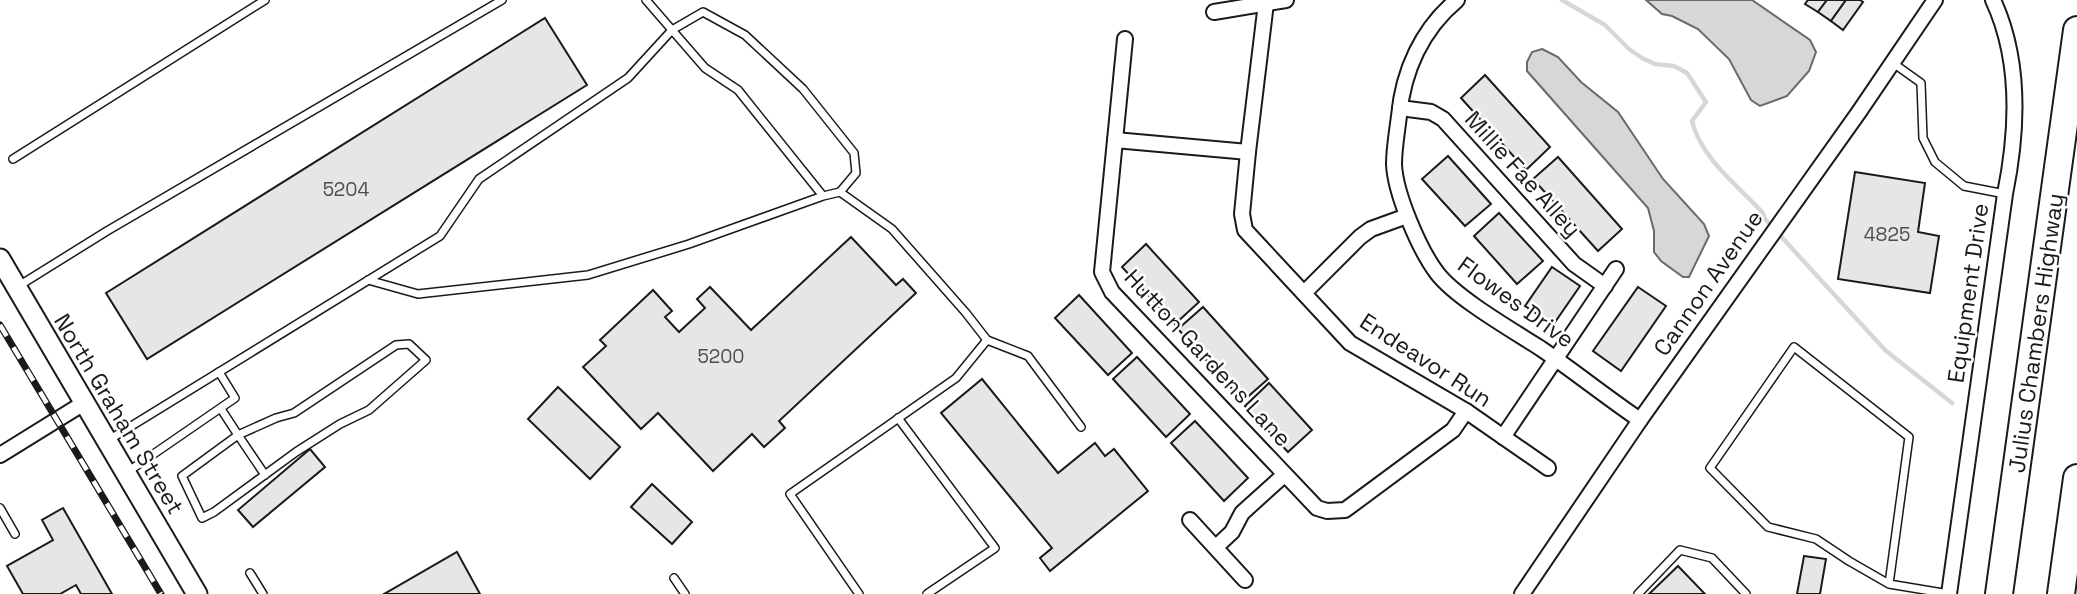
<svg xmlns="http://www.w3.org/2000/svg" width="2077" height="594" font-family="'Space Grotesk',sans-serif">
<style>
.water{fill:#d7d7d7;stroke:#6a6a6a;stroke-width:2}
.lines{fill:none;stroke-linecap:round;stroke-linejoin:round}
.stream{stroke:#d7d7d7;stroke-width:4.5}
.building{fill:#e6e6e6;stroke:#1a1a1a;stroke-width:2}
.service-casing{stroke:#1a1a1a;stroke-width:10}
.minor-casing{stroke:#1a1a1a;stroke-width:18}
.secondary-casing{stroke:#1a1a1a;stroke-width:23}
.motorway-casing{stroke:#1a1a1a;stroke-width:30}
.service{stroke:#fff;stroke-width:7}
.minor{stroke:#fff;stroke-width:14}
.secondary{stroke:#fff;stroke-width:19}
.motorway{stroke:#fff;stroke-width:26}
.rail-casing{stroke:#1a1a1a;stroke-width:7}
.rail{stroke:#fff;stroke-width:4.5;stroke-dasharray:13;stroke-linecap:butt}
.labels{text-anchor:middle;stroke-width:5;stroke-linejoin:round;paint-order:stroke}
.number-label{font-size:19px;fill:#4d4d4d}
.street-label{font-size:23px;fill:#1a1a1a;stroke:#fff}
</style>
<rect width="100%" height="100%" fill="#fff"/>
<g class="water">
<path d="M1646 0H1752L1810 40 1816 52 1809 71 1787 96 1760 106 1751 100 1729 59 1698 29 1672 16 1662 14Z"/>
<path d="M1542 49 1558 57 1581 82 1618 112 1663 179 1704 224 1709 236 1689 277H1683L1661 261 1654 252V231L1648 208 1527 71V62L1532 52Z"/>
</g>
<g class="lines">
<path class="stream" d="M1562 0 1605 25 1629 49 1642 58 1655 64 1674 66 1687 73 1706 102 1692 121C1701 158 1737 185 1762 212L1765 219 1885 350 1952 403"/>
</g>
<g class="building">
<path d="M1808 0H1827L1818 12 1805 4Z"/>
<path d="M1827 0H1846L1831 21 1818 12Z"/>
<path d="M1846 0H1860L1863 2 1843 30 1831 21Z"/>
<path d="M545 18 587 85 147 359 106 293Z"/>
<path d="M1485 75 1550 147 1526 170 1461 98Z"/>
<path d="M1448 156 1491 204 1465 226 1422 179Z"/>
<path d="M1558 157 1622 229 1598 251 1533 179Z"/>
<path d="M1855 172 1925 183 1918 232 1939 236 1930 293 1838 279Z"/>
<path d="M1499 213 1543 261 1517 284 1474 236Z"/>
<path d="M851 237 896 285 903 279 916 293 779 421 785 428 764 447 752 434 713 471 658 413 641 429 583 367 606 346 600 340 653 290 672 311 665 317 679 332 705 308 697 299 710 287 751 330Z"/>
<path d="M1146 244 1199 302 1175 324 1122 267Z"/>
<path d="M1552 267 1580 286 1553 325 1525 306Z"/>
<path d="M1638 287 1666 306 1621 371 1593 351Z"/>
<path d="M1079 295 1132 353 1108 375 1055 318Z"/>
<path d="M1203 307 1268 379 1243 401 1178 329Z"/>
<path d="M1137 357 1190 414 1166 437 1113 379Z"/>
<path d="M982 379 1058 473 1095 443 1105 456 1114 449 1148 491 1050 571 1040 558 1052 548 941 413Z"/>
<path d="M1269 383 1312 430 1288 452 1245 406Z"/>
<path d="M558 387 620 447 590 479 528 419Z"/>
<path d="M1195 421 1248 478 1224 501 1171 443Z"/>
<path d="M310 449 325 467 253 527 238 510Z"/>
<path d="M652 484 692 522 672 544 631 507Z"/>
<path d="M63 508 112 594H81L76 585 60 594H23L7 566 53 540 42 520Z"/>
<path d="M457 552 480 594H384Z"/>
<path d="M1804 556 1826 559 1820 594H1797Z"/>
<path d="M1678 566 1705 594H1649Z"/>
</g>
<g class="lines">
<defs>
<g id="service">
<path d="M1893 63 1921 83 1923 138 1935 162 1964 186 2005 194"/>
<path d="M13 159 265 0"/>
<path d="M840 192 892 229 966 313 987 340 1028 356 1081 427"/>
<path d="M368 280 418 294 588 275 689 244 823 196 738 90 705 68 672 30 703 12 745 35 803 89 854 153 856 173 840 192 823 196"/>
<path d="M17 287 107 231 502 0"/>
<path d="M221 409 238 435 182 476 202 518 214 512 296 452 340 424 369 410 426 360 409 344 396 345 294 413 276 418 238 435 265 475"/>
<path d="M898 418 995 548 927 594"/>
<path d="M107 441 440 236 479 179 628 78 672 30 646 0"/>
<path d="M126 473 235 398 219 372"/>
<path d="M0 508 15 534"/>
<path d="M250 573 263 594"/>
<path d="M674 578 685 594"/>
<path d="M1889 584 1849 561 1816 539 1768 527 1710 468 1794 347 1909 437 1889 584 1949 594"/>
<path d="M859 594 790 494 956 378 987 340"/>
<path d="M1638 594 1680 550 1712 558 1746 594"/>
</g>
<g id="minor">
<path d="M1457 0C1422 29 1403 71 1399 116 1397 132 1394 149 1394 164 1395 193 1419 249 1437 273 1456 298 1512 330 1540 348 1574 371 1606 397 1640 420"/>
<path d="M1266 3 1248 152 1242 214 1245 230 1350 343 1466 411 1548 468"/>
<path d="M1214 12 1286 0"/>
<path d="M1125 39 1102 272 1112 292 1317 508 1327 511 1345 510 1453 430 1466 411"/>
<path d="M1400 108 1431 112 1443 119 1574 264 1605 286"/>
<path d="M1115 140 1248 152"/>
<path d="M1304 293 1360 237 1371 229 1407 216"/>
<path d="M1503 437 1616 269"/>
<path d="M0 455 84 403"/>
<path d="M1190 520 1245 580"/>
<path d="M1216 547 1232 532 1242 513 1284 475"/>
<path d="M1522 594 1640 420 1859 112 1935 0"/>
<path d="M1949 594 2005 194C2018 130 2021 60 1993 0"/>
</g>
<path id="secondary" d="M0 259 197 594"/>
<g id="motorway">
<path d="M1999 594 2077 30"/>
<path d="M2061 594 2077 478"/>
</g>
</defs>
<use href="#service" class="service-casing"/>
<use href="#minor" class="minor-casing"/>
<use href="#secondary" class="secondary-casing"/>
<use href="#motorway" class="motorway-casing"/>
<use href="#service" class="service"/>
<use href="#minor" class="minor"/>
<use href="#secondary" class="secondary"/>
<use href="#motorway" class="motorway"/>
<defs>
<path id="rail" d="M0 325 161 594"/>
</defs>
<use href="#rail" class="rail-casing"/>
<use href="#rail" class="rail"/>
</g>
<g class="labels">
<g class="number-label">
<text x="346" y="196">5204</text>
<text x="1887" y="241">4825</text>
<text x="721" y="363">5200</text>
</g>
<g class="street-label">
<text transform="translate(1523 174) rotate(48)" y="8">Millie Fae Alley</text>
<text transform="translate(1708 283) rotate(-55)" y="8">Cannon Avenue</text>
<text transform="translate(1968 293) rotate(-82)" y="8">Equipment Drive</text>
<text transform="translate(1516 302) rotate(36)" y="8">Flowes Drive</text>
<text transform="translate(2036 333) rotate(-82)" y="8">Julius Chambers Highway</text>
<text transform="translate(1208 358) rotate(47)" y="8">Hutton Gardens Lane</text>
<text transform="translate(1426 360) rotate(33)" y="8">Endeavor Run</text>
<text transform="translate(119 414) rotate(59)" y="8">North Graham Street</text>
</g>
</g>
</svg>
